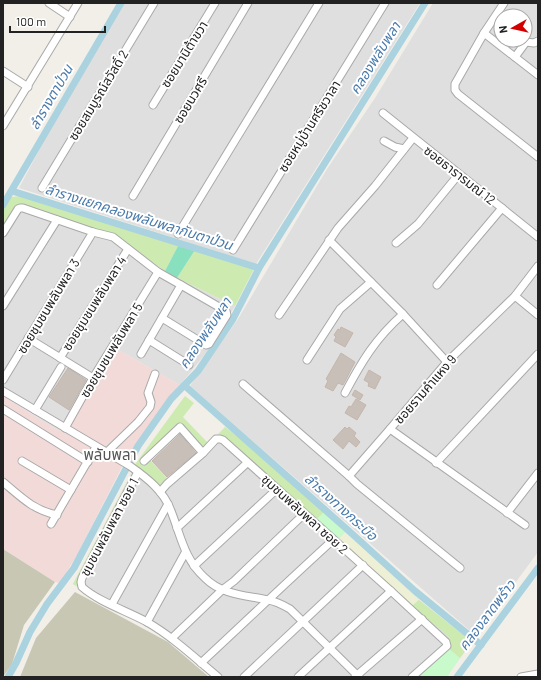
<svg xmlns="http://www.w3.org/2000/svg" width="541" height="680" font-family="Barlow,'Noto Sans Thai',sans-serif">
<style>
.residential{fill:#e0dfdf;fill-rule:evenodd}
.commercial{fill:#f2dad9}
.construction{fill:#c7c7b4}
.farmland{fill:#eef0d5}
.grass{fill:#cdebb0}
.park{fill:#c8facc}
.pitch{fill:#88e0be}
.lines{fill:none;stroke-linecap:round;stroke-linejoin:round}
.canal{stroke:#aad3df;stroke-width:7}
.building{fill:#c7bfb8;stroke:#c4b6ab}
.minor-casing{stroke:#a9a9a9;stroke-width:9}
.minor{stroke:#fff;stroke-width:7}
.labels{text-anchor:middle;stroke-width:4;stroke-linejoin:round;paint-order:stroke}
.street-label{font-size:13px;fill:#222;stroke:#fff}
.water-label{font-size:14px;font-style:italic;fill:#4a7aab;stroke:#fff}
.quarter-label{font-size:15px;fill:#555;stroke:#fff}
</style>
<rect width="100%" height="100%" fill="#f2efe9"/>
<g class="residential">
<path d="M117 3H420L256 264 19 188Z"/>
<path d="M433 3H538V552L476 636 190 386 238 319 327 169 375 98ZM501 16H525V40H501Z"/>
<path d="M17 205 37 208 124 242 165 271 177 278 235 306 206 353 180 385 115 348 69 424 59 431 3 396V227Z"/>
<path d="M225 427 260 454 419 600 472 642 446 677H216L146 623 73 584 133 470 160 489 198 454Z"/>
</g>
<path class="commercial" d="M115 348 180 385 122 467 77 555 60 583 55 582 3 549V396L59 431 69 424Z"/>
<g class="construction">
<path d="M3 549 55 582 24 625 12 664 3 677Z"/>
<path d="M75 592 168 642 209 677H20L36 638Z"/>
</g>
<path class="farmland" d="M345 532 365 549 419 600 412 606 373 570 337 540Z"/>
<g class="grass">
<path d="M20 196 178 246 165 271 124 242 37 208 17 205 3 227V210L11 197Z"/>
<path d="M195 250 254 269 235 306 177 278Z"/>
<path d="M185 396 194 403 183 417 208 443 203 450 179 432 149 459 167 478 159 486 134 467 136 463Z"/>
<path d="M225 427 260 454 324 512 316 520 219 434Z"/>
<path d="M133 471 137 473 78 587 73 584Z"/>
<path d="M419 600 472 642 460 658 448 648 450 643 448 636 412 606Z"/>
</g>
<g class="park">
<path d="M324 512 345 532 337 540 316 520Z"/>
<path d="M448 648 460 658 447 677H417Z"/>
</g>
<path class="pitch" d="M178 246 195 250 177 278 165 271Z"/>
<g class="lines">
<g class="canal">
<path d="M12 191 259 268"/>
<path d="M3 205 121 3"/>
<path d="M185 386 349 531 415 591 481 645"/>
<path d="M8 677 16 663 30 632 47 604 74 568 138 446 171 399 198 371 233 319 259 268 425 3"/>
<path d="M457 677 538 568"/>
</g>
</g>
<g class="building">
<path d="M341 327 353 333 345 347 334 341 336 337 334 335 338 329 340 330Z"/>
<path d="M341 353 355 362 343 385 338 383 333 391 325 387 328 381 326 379Z"/>
<path d="M68 368 86 380 69 410 49 397Z"/>
<path d="M369 370 381 377 375 389 368 386 369 383 364 380Z"/>
<path d="M355 390 363 395 360 400 352 395Z"/>
<path d="M356 399 366 405 357 420 345 413 349 406 351 407Z"/>
<path d="M345 427 347 429 349 427 356 433 354 436 360 442 356 447 349 441 343 449 333 440Z"/>
<path d="M180 434 196 453 167 477 152 461Z"/>
</g>
<g class="lines">
<defs>
<g id="minor">
<path d="M49 3 70 17"/>
<path d="M504 3 484 33 455 84V90L458 94 538 157"/>
<path d="M484 33 538 75"/>
<path d="M515 57 526 42 534 43 538 41"/>
<path d="M3 71 28 87"/>
<path d="M153 105 215 3"/>
<path d="M383 113 538 237"/>
<path d="M3 126 78 3"/>
<path d="M384 141 395 147 404 149"/>
<path d="M42 188 154 3"/>
<path d="M133 196 248 3"/>
<path d="M3 233 18 209 20 208H23L93 232 113 237 158 272 181 285 141 354"/>
<path d="M178 234 319 3"/>
<path d="M329 240 403 314 447 362"/>
<path d="M396 243 418 224 459 174"/>
<path d="M233 250 385 3"/>
<path d="M437 285 502 208"/>
<path d="M515 296 538 315"/>
<path d="M3 306 57 220"/>
<path d="M279 315 338 228 375 186 413 138"/>
<path d="M162 318 206 345 209 344 227 315 226 311 181 285"/>
<path d="M28 338 93 378"/>
<path d="M149 340 189 365"/>
<path d="M60 358 128 249"/>
<path d="M307 360 340 309 371 282"/>
<path d="M3 380 93 232"/>
<path d="M243 384 349 476"/>
<path d="M3 391 130 466C147 478 164 491 171 511 181 536 184 559 205 578 222 595 245 595 268 600 276 601 283 605 290 609L359 677"/>
<path d="M345 393C362 361 375 339 403 314"/>
<path d="M3 409 88 462"/>
<path d="M35 410 61 367"/>
<path d="M65 428 93 378 158 272"/>
<path d="M390 429 525 525"/>
<path d="M106 453 138 422 150 407 151 402 148 393 155 374"/>
<path d="M22 461 71 490"/>
<path d="M144 461 180 427 203 453"/>
<path d="M436 463 538 354"/>
<path d="M138 472 82 578 81 582 82 587C99 602 127 611 147 622 173 637 195 658 218 677"/>
<path d="M3 482C21 497 33 510 57 515"/>
<path d="M160 492 167 484 203 453 216 439H220L223 440 391 591 446 642 447 646 412 677"/>
<path d="M507 513 538 473"/>
<path d="M51 524 96 447"/>
<path d="M177 528 247 463"/>
<path d="M194 566 277 489"/>
<path d="M460 568 357 484 349 476 390 429 447 362 515 296 538 266"/>
<path d="M112 604 168 504"/>
<path d="M147 622 185 553"/>
<path d="M172 638 222 590 234 581 304 514"/>
<path d="M201 663C245 622 289 580 333 540"/>
<path d="M244 677 363 565"/>
<path d="M298 677 391 591"/>
<path d="M355 677 422 619"/>
<path d="M521 677 538 674"/>
</g>
</defs>
<use href="#minor" class="minor-casing"/>
<use href="#minor" class="minor"/>
</g>
<g class="labels">
<g class="street-label">
<text transform="translate(184 54) rotate(-58)" y="5">ซอยมานิต้าขวา</text>
<text transform="translate(98 95) rotate(-59)" y="5">ซอยสมบูรณ์สวัสดิ์ 2</text>
<text transform="translate(190 100) rotate(-59)" y="5">ซอยนวศรี</text>
<text transform="translate(309 126) rotate(-58)" y="5">ซอยหมู่บ้านศรีชวาลา</text>
<text transform="translate(460 175) rotate(38)" y="5">ซอยธารารมณ์ 12</text>
<text transform="translate(94 303) rotate(-58)" y="5">ซอยชุมชนพลับพลา 4</text>
<text transform="translate(48 306) rotate(-59)" y="5">ซอยชุมชนพลับพลา 3</text>
<text transform="translate(111 350) rotate(-59)" y="5">ซอยชุมชนพลับพลา 5</text>
<text transform="translate(425 389) rotate(-49)" y="5">ซอยรามคำแหง 9</text>
<text transform="translate(305 514) rotate(42)" y="5">ชุมชนพลับพลา ซอย 2</text>
<text transform="translate(109 527) rotate(-62)" y="5">ชุมชนพลับพลา ซอย 1</text>
</g>
<g class="water-label">
<text transform="translate(375 58) rotate(-58)" y="5">คลองพลับพลา</text>
<text transform="translate(51 97) rotate(-60)" y="5">ลำรางตาป่วน</text>
<text transform="translate(139 217) rotate(17)" y="5">ลำรางแยกคลองพลับพลากับตาป่วน</text>
<text transform="translate(205 333) rotate(-56)" y="5">คลองพลับพลา</text>
<text transform="translate(341 507) rotate(42)" y="5">ลำรางทางกระบือ</text>
<text transform="translate(487 615) rotate(-53)" y="5">คลองลาดพร้าว</text>
</g>
<g class="quarter-label">
<text x="110" y="460">พลับพลา</text>
</g>
</g>
<rect width="541" height="680" fill="none" stroke="#222222" stroke-width="8"/>
<g transform="translate(513 28) rotate(262)"><circle r="19" fill="#ffffff" stroke="#a7a7a7"/>
<path d="M0-3L7 15L0 10L-7 15Z" fill="#d40000"/>
<text y="-6" font-size="11" font-weight="bold" text-anchor="middle" fill="#222222">N</text>
</g>
<path d="M10 26v6h95v-6" fill="none" stroke="#222222" stroke-width="2"/>
<text x="16" y="26" font-size="12" fill="#222222" stroke="#ffffff" stroke-width="3" paint-order="stroke">100 m</text>
</svg>
